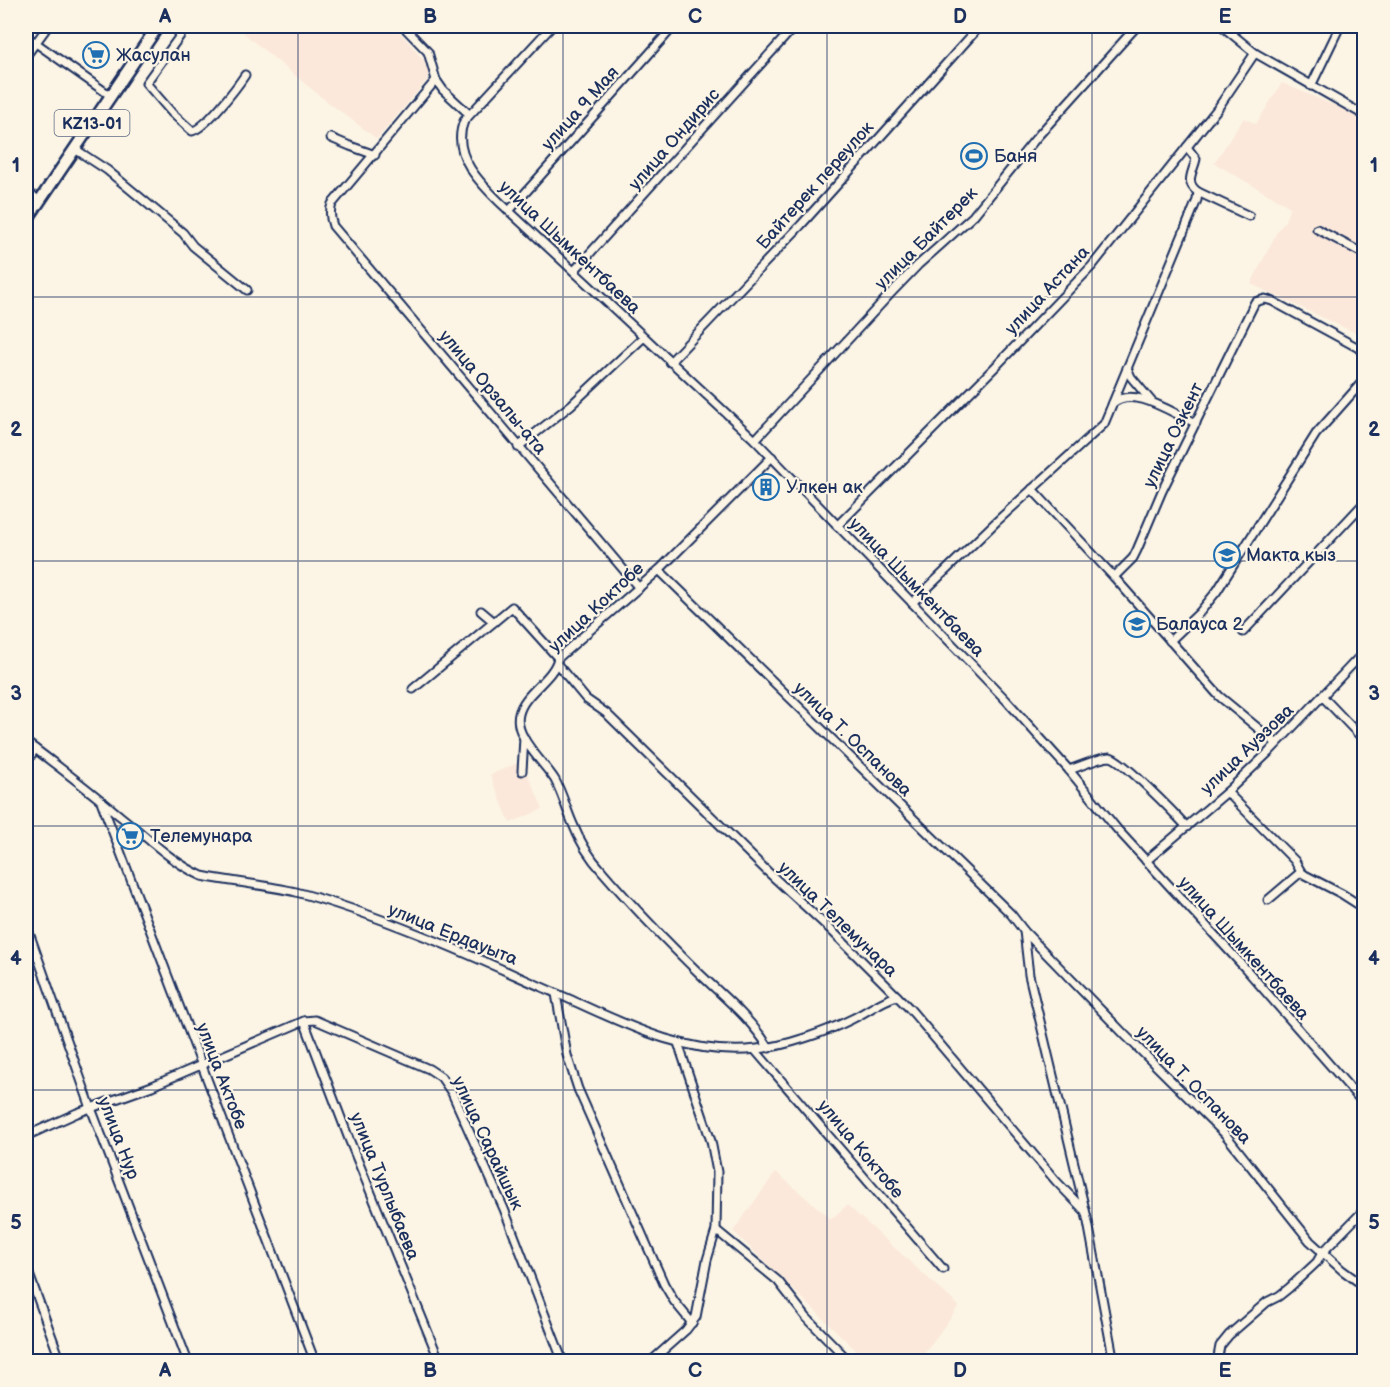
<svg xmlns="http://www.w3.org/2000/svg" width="1390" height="1387" font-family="'Balsamiq Sans',sans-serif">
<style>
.built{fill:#fbe8da}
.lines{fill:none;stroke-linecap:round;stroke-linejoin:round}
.minor-casing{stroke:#1b2f5e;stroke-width:11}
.trunk-casing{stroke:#1b2f5e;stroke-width:15}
.minor{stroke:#fcf5e5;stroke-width:7}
.trunk{stroke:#fcf5e5;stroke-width:10}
.grid{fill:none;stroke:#1b2f5e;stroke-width:1.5;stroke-opacity:0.55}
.labels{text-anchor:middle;stroke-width:4.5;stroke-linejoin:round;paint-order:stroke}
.shield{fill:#fcf5e5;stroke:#5e6a86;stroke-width:1.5}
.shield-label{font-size:16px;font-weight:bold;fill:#1b2f5e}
.poi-label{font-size:18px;fill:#1b2f5e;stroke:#fcf5e5;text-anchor:start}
.street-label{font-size:18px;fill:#1b2f5e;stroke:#fcf5e5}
.neatline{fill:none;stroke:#1b2f5e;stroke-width:2}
.grid-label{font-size:20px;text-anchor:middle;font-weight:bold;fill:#1b2f5e}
</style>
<rect width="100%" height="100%" fill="#fcf5e5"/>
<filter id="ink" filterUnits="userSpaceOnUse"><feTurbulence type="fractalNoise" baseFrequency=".0167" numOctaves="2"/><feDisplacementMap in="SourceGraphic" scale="12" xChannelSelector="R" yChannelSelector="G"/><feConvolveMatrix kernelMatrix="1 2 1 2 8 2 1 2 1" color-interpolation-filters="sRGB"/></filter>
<g filter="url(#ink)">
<g class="built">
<path d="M235 26H395L429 67 428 79 377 139 320 96Z"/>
<path d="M1282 83 1364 118V337L1251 284 1277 232 1285 221 1290 207 1214 163 1244 118 1256 124Z"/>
<path d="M522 761 543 809 510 823 490 775Z"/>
<path d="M776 1172 831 1219 847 1205 959 1306 919 1361H867L733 1231Z"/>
</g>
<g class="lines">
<defs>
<g id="minor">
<path d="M187 26 146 83 172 113 192 131C205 129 237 87 245 75"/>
<path d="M403 26 428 52 436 80 443 90 469 114"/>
<path d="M552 26 464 121C449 157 486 189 509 211L755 440 1007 701 1069 770 1117 829 1245 968 1364 1104"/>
<path d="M1222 26 1255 53 1364 115"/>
<path d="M26 36 111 96"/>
<path d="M26 56 48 26"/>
<path d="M436 80 332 204C329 212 330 218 333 226L639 588"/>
<path d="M1311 86 1340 26"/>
<path d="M331 138 350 146 375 155"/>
<path d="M1187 147 1196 159C1193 173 1184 182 1198 192L1249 216"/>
<path d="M75 149 107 170 183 233 193 246 247 290"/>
<path d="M26 190 39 201"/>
<path d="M509 211 674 26"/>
<path d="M1317 229 1364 254"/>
<path d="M574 271 795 26"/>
<path d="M670 362 801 225 980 26"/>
<path d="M1127 368 1131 377 1152 402"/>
<path d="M1113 403C1135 385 1174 415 1196 423"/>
<path d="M755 440 891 293 918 265 973 216 1037 137 1137 26"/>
<path d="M518 447 571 405 644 337"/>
<path d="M1032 489 1114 577 1219 696 1276 743"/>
<path d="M837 526 997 365 1092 266 1218 108 1255 53"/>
<path d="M659 570 1011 914 1024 931 1126 1036 1225 1134 1310 1241 1342 1270 1364 1286"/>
<path d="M1114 577 1133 558 1137 550 1162 491 1255 302 1265 299 1272 301 1364 351"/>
<path d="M912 603 996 522 1104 424 1197 200 1198 192"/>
<path d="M481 611 494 622"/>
<path d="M1243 632 1364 503"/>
<path d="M1170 641 1200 612 1217 591 1316 434 1364 380"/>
<path d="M557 664 586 699 606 713 768 872 832 931 910 1009 1056 1181 1084 1210"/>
<path d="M413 689 512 607 558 658"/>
<path d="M1322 696 1364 740"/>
<path d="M26 742C58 766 89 790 120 816 147 837 171 862 202 876 233 882 265 885 296 892 338 903 381 919 421 935 470 954 518 977 567 998 626 1025 690 1057 757 1049 786 1046 826 1032 852 1019 867 1012 880 1001 897 996"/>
<path d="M26 763 35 749"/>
<path d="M1069 770C1079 767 1100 757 1110 757 1121 758 1177 816 1187 827"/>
<path d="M522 771 524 738"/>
<path d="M1227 792 1295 861 1301 872 1305 875 1342 894 1364 908"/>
<path d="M101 801 315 1362"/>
<path d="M1146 861 1227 792 1269 752 1364 652"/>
<path d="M1268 900 1301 872"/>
<path d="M26 924 91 1108 188 1362"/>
<path d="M1024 931 1029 975 1088 1222 1114 1362"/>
<path d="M556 994 567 1055 578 1089 664 1284 674 1301 692 1323"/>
<path d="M304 1021 349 1139 440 1362"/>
<path d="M769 1048C751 1019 725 998 701 975 667 942 634 908 603 872 590 858 579 840 572 822 566 808 562 793 555 780 544 762 513 736 519 714 524 692 553 680 558 658L659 570 772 457"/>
<path d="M755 1050 943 1269"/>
<path d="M26 1136 77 1113 152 1086 304 1021 315 1020 429 1069 441 1077 452 1093 504 1209 563 1362"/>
<path d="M716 1230 778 1281 806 1317 850 1362"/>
<path d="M26 1266 61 1362"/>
<path d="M650 1362 686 1330 696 1317 707 1260 716 1230 717 1172 711 1141 678 1043"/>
<path d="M1217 1362 1220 1346 1229 1335 1267 1302 1279 1296 1289 1288 1317 1262 1322 1253 1364 1210"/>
</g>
<path id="trunk" d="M26 221 158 26"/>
</defs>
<use href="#minor" class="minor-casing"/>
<use href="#trunk" class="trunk-casing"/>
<use href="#minor" class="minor"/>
<use href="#trunk" class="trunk"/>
</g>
</g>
<path class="grid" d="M298 26V1362M563 26V1362M827 26V1362M1092 26V1362M26 297H1364M26 561H1364M26 826H1364M26 1090H1364"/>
<defs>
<symbol id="supermarket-ring" viewBox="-11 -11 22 22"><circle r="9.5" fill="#fcf5e5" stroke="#1f6fb2" stroke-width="1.5"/><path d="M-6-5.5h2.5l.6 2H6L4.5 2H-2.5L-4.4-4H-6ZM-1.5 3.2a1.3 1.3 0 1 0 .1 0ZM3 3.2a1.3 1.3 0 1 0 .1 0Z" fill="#1f6fb2"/></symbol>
<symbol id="stadium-ring" viewBox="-11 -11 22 22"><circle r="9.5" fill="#fcf5e5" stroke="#1f6fb2" stroke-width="1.5"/><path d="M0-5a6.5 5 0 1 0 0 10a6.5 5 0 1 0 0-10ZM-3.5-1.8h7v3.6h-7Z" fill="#1f6fb2"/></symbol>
<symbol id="building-ring" viewBox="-11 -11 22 22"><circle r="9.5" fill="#fcf5e5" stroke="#1f6fb2" stroke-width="1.5"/><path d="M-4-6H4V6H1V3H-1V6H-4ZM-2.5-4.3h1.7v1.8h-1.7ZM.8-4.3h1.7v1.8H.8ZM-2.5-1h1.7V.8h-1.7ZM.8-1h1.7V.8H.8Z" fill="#1f6fb2"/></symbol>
<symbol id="school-ring" viewBox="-11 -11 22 22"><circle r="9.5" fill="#fcf5e5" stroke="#1f6fb2" stroke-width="1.5"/><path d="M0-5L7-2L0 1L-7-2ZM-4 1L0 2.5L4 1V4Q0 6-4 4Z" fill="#1f6fb2"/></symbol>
</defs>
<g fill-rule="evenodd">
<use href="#supermarket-ring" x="81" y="40" width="30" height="30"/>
<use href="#stadium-ring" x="959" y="141" width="30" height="30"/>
<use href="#building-ring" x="751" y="472" width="30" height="30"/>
<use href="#school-ring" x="1212" y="540" width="30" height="30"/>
<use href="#school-ring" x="1122" y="609" width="30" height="30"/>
<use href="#supermarket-ring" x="115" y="821" width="30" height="30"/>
</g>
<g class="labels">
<rect class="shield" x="54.5" y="110" width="75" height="26" rx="4.5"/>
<g class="shield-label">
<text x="92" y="129">KZ13-01</text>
</g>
<g class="poi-label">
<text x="116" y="61">Жасулан</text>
<text x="994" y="162">Баня</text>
<text x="786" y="493">Улкен ак</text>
<text x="1246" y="561">Макта кыз</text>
<text x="1156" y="630">Балауса 2</text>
<text x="150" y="842">Телемунара</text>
</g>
<g class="street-label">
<text transform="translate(580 108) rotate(-48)" y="6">улица 9 Мая</text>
<text transform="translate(674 139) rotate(-49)" y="6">улица Ондирис</text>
<text transform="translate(815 185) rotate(-48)" y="6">Байтерек переулок</text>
<text transform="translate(926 238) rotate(-45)" y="6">улица Байтерек</text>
<text transform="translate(570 247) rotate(43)" y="6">улица Шымкентбаева</text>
<text transform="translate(1047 290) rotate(-47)" y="6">улица Астана</text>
<text transform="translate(493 392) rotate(50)" y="6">улица Орзалы-ата</text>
<text transform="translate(1173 435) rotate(-64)" y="6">улица Озкент</text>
<text transform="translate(917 587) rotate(46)" y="6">улица Шымкентбаева</text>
<text transform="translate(596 607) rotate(-43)" y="6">улица Коктобе</text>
<text transform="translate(853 739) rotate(44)" y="6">улица Т. Оспанова</text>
<text transform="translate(1247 749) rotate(-44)" y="6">улица Ауэзова</text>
<text transform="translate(838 919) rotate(44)" y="6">улица Телемунара</text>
<text transform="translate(453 934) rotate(22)" y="6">улица Ердауыта</text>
<text transform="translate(1244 948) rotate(48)" y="6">улица Шымкентбаева</text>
<text transform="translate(222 1076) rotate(69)" y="6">улица Актобе</text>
<text transform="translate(1194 1085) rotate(46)" y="6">улица Т. Оспанова</text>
<text transform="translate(119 1138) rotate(69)" y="6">улица Нур</text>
<text transform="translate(488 1143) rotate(65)" y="6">улица Сарайшык</text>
<text transform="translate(861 1149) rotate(50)" y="6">улица Коктобе</text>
<text transform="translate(385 1186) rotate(68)" y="6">улица Турлыбаева</text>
</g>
</g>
<rect width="1390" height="1387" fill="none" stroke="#fcf5e5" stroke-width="66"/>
<rect x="33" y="33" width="1324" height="1321" class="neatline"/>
<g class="grid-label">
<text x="165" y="23">A</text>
<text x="430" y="23">B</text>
<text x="695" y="23">C</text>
<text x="960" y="23">D</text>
<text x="1225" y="23">E</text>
<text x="16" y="172">1</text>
<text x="1374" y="172">1</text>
<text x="16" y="436">2</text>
<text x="1374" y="436">2</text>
<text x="16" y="700">3</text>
<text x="1374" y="700">3</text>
<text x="16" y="965">4</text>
<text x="1374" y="965">4</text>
<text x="16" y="1229">5</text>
<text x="1374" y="1229">5</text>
<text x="165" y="1377">A</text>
<text x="430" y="1377">B</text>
<text x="695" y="1377">C</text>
<text x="960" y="1377">D</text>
<text x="1225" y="1377">E</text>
</g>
</svg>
